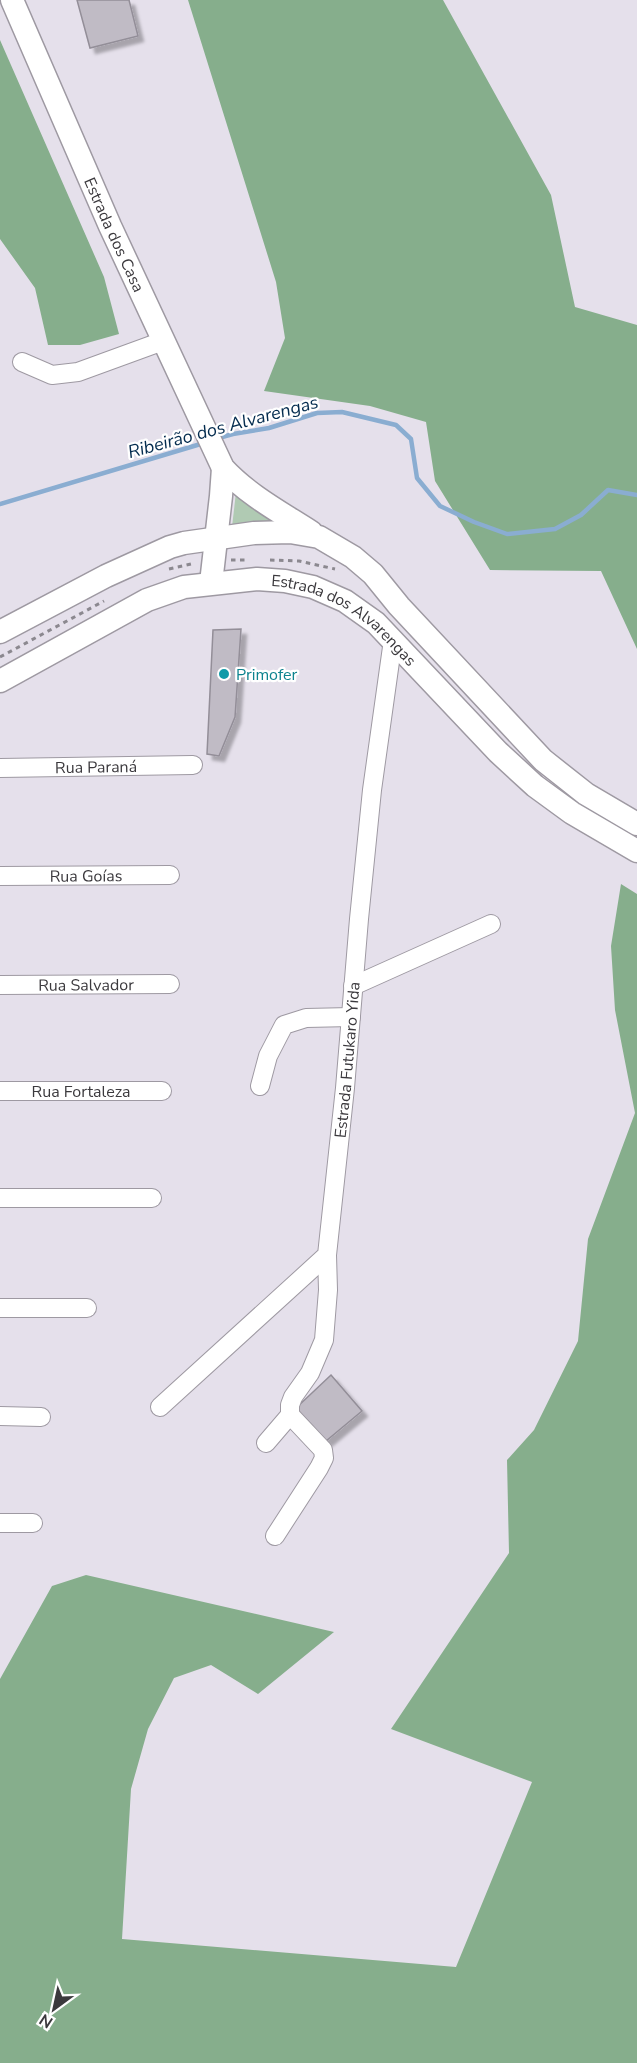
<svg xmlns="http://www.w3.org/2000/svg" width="637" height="2063" font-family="'Nunito Sans',sans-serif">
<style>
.green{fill:#b0cab3}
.forest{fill:#86ae8c}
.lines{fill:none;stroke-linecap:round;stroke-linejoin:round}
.stream{stroke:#8aadd1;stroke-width:4.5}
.building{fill:#c0bbc5;stroke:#938e98;stroke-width:1.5;filter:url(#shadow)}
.minor-casing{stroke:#9e99a2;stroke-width:20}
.major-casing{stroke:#9e99a2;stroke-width:25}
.path{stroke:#8b888f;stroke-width:3;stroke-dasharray:4.5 4.5;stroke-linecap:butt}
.minor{stroke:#fff;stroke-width:18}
.major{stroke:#fff;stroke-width:22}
.culture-dot{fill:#0f9aa8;stroke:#fff;stroke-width:2}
.labels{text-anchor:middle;stroke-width:4.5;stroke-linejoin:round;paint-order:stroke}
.street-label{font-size:16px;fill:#3b393d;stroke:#fff}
.culture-label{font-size:16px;fill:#0d838f;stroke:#fff;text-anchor:start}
.water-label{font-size:18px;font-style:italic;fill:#032b4e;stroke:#fff}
</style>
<defs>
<filter id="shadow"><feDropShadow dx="5.5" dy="5.5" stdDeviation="1.5" flood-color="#0004"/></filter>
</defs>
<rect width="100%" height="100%" fill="#e5e0eb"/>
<path class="green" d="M236 492 277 524 232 527Z"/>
<g class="forest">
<path d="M188 0H443L551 195 575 307 637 325V649L601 571 490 570 435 481 426 422 370 406 264 391 285 338 276 282Z"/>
<path d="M0 40 104 277 119 334 80 345H48L35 288 0 239Z"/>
<path d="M621 884 637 894V2063H0V1679L52 1586 86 1575 334 1632 258 1694 211 1665 174 1678 148 1729 131 1789 122 1939 456 1967 532 1782 391 1729 509 1553 507 1460 534 1430 578 1341 588 1239 635 1113 615 1010 611 946Z"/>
</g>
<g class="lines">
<g class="stream">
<path d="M215 439 233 434 269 428 317 413 342 412 396 425 411 439 417 478 440 506 474 522 507 534 555 529 581 515 608 490 637 495"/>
<path d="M0 504 204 443"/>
</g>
</g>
<g class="building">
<path d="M77 0H129L138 36 90 48Z"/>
<path d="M241 629 235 717 219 756 207 754 213 630Z"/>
<path d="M331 1375 362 1411 326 1441 296 1408Z"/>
</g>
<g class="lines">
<defs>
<g id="minor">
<path d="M22 362 52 375 78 372 163 341"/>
<path id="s1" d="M0 768 193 765"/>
<path id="s2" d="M0 876 170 875"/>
<path id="s3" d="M0 985 170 984"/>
<path d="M353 986 491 924"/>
<path d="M260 1086 268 1056 284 1025 306 1018 351 1017"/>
<path id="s4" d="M0 1091H162"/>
<path d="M0 1198H152"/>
<path d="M0 1308H87"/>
<path id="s5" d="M160 1407 327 1255 345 1088 359 919 372 790 393 640"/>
<path d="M0 1416 41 1417"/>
<path d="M266 1443 290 1415"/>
<path d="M0 1523H33"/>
<path d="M275 1536 319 1468 324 1458 323 1450 290 1415V1405L293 1397 310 1373 324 1340 328 1290 327 1255"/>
</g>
<g id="major">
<path id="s6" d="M12 0 110 226 223 468C248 495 280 512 311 532"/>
<path d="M211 583 221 496 223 468"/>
<path d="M0 632 106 576 170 547 184 543 254 533 290 532 319 537 353 557 373 574 399 606 543 760 586 794 637 824"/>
<path id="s7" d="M0 681 147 600 184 587 257 579 285 581 313 587 345 601 376 623 498 752 535 786 572 813 637 851"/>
</g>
</defs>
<use href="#minor" class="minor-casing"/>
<use href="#major" class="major-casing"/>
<g class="path">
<path d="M231 560H249"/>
<path d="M270 560 299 561 335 569"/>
<path d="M169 569 195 563"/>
<path d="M0 657 104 601"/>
</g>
<use href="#minor" class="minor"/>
<use href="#major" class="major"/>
</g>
<circle class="culture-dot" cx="224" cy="674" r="6"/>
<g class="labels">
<g class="street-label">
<text dy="6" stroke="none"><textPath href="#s6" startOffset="256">Estrada dos Casa</textPath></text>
<text dy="6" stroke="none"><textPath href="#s7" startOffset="380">Estrada dos Alvarengas</textPath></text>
<text dy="6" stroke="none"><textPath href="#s1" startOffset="96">Rua Paraná</textPath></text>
<text dy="6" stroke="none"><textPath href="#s2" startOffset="86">Rua Goías</textPath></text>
<text dy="6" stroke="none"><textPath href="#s3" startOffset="86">Rua Salvador</textPath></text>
<text dy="6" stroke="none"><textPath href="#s5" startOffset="422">Estrada Futukaro Yida</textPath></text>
<text dy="6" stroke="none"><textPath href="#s4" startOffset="81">Rua Fortaleza</textPath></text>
</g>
<g class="culture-label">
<text x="236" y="680">Primofer</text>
</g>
<g class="water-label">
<text transform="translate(223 427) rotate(-15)" y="6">Ribeirão dos Alvarengas</text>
</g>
</g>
<g transform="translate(54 2009) rotate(213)" stroke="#ffffff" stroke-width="4.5" paint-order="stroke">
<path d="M0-4.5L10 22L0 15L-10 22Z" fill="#3b393d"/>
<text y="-9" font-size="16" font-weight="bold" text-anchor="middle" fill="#3b393d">N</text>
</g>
</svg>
